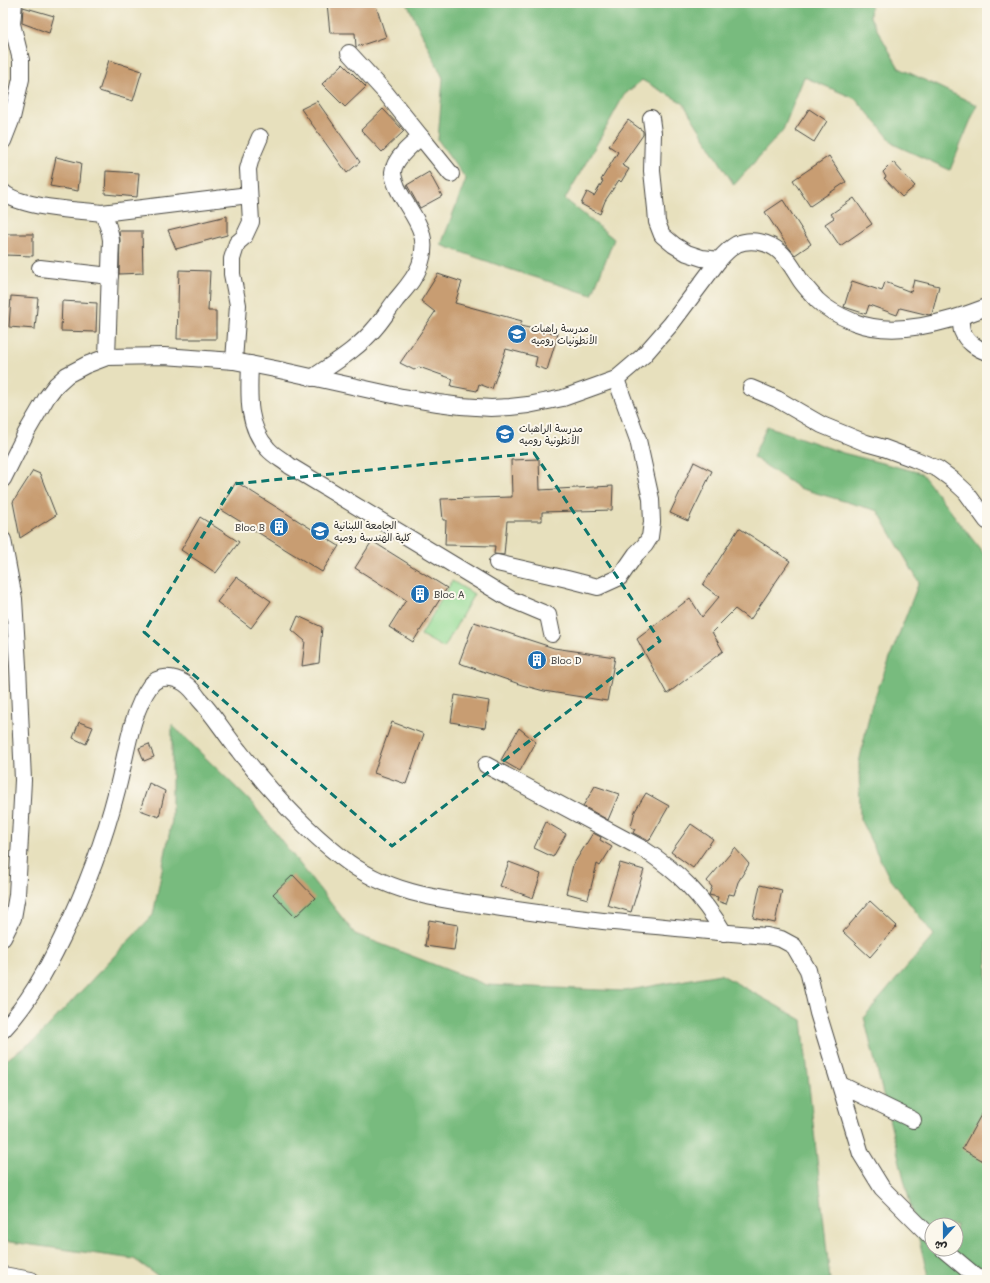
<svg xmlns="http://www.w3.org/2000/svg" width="990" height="1283" font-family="Mali,'Playpen Sans Arabic',sans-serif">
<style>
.green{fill:#95db95;stroke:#608360}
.forest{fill:#78bb7e;stroke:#527354;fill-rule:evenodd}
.building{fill:#c89d72}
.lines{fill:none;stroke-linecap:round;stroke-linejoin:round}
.minor-casing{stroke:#474641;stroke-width:18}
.minor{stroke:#fff;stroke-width:16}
.marked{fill:none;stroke:#0f766e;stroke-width:3;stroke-dasharray:8 5;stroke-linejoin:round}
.labels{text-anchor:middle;stroke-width:4;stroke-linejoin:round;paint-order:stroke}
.poi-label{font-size:10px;fill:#2b2b2b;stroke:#fbf7ec;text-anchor:start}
</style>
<rect width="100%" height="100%" fill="#fbf7ec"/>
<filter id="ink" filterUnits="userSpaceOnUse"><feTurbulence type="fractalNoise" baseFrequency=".025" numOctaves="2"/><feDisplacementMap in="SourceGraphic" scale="8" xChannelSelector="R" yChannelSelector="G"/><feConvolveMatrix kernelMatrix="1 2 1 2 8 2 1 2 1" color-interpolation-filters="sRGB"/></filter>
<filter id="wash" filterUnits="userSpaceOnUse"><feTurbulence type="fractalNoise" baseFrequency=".012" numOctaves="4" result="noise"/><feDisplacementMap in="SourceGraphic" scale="16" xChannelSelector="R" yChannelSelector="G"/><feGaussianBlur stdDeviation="0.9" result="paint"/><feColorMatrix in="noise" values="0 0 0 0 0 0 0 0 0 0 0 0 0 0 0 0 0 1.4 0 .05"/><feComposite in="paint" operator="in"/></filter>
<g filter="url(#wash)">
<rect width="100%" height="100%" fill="#e7e0bd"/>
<path class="green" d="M452 581 474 594 444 648 421 635Z"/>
<g class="forest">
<path d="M407 3H871L870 17 899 68 977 105 950 170 895 145 856 99 804 77 783 130 734 185 683 103 642 80 624 95 602 135 565 199 614 239 592 295 515 271 441 245 466 179 438 140 443 78Z"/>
<path d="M767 426 843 453 921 473 987 558V1280H929L864 1017 934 935 889 877 860 819 859 763 871 707 919 582 878 511 799 488 753 457ZM932 1225H956V1249H932Z"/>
<path d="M172 725 251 802 355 934 487 985 624 991 720 974 802 1020 830 1280H164L134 1259 3 1241V1062L36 1039 153 915 172 820Z"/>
</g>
<g id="blocks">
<g class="building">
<path d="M327 3H375L386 37 356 47 355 33H330Z"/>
<path d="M23 7 54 16 49 33 22 23Z"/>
<path d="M109 60 142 71 133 101 99 91Z"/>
<path d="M343 64 366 87 345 107 322 84Z"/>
<path d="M317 101 360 162 347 173 301 109Z"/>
<path d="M383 109 404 131 382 152 361 130Z"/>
<path d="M809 109 827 121 814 142 795 130Z"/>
<path d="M628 120 643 131V135L622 165 629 169 621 182 619 180 605 201 600 214 581 204 587 192 594 196 603 181 601 180 618 152 609 146Z"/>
<path d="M829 156 846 182 810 206 793 180Z"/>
<path d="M56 157 81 163 78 191 50 186Z"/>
<path d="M893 162 915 186 902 197 884 178 886 177 883 172Z"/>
<path d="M106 171 139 173 137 197 105 194Z"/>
<path d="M429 172 442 196 420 208 407 185Z"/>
<path d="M854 198 872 224 840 246 825 224 834 218 831 214Z"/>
<path d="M783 200 811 244 795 255 786 244 765 212Z"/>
<path d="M227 216V235L176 249 168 230Z"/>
<path d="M119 231H142L143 273 119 274 120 240Z"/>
<path d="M4 234H33V256L4 255Z"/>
<path d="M179 270 210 271 208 311H216V339H177Z"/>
<path d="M438 274 462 282 455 303 522 321 520 326 558 334 547 370 535 366 537 357 506 349 492 389 479 384 477 391 451 386 453 379 419 367 414 370 400 363 435 312 421 301Z"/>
<path d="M914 280 939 286 932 314 929 315 900 308 897 315 869 305 866 314 844 307 852 281 882 291 885 282 911 292Z"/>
<path d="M11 296 38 298 35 329 9 327Z"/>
<path d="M62 301 97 303 96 332 61 331Z"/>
<path d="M539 459 540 490 613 486 612 510 542 512V521H507L504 555 494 554 495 546 445 545 446 520H443L441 499 512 497 511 460Z"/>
<path d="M694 462 712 471 688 521 670 513Z"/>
<path d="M33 471 40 474 56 515 20 538 13 502Z"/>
<path d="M236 482 339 546 322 572 220 509Z"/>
<path d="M200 517 239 542 216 573 181 550Z"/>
<path d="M739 528 790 561 750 620 735 609 712 632 723 651 667 694 637 639 690 598 702 617 719 597 703 585Z"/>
<path d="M372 541 447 588 413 642 389 627 406 600 355 568Z"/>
<path d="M236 577 271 601 251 628 217 602Z"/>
<path d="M298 616 322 627 319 663 302 666 305 641 292 630Z"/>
<path d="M474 622 554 648 615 657 607 701 544 691 522 685 459 663Z"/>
<path d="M455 695 489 701 485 728 451 722Z"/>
<path d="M79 722 93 727 86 744 73 738Z"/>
<path d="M392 722 424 734 406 784 374 773Z"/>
<path d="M519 728 536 742 520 771 501 760Z"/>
<path d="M149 744 154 757 144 761 139 748Z"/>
<path d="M149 783 165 791 159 817 140 810Z"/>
<path d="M595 786 619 794 608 820 583 806Z"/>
<path d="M646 793 669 806 649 841 633 833 635 829 631 827 635 811Z"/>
<path d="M546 822 566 834 553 857 534 848Z"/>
<path d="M691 824 713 839 693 868 671 852Z"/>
<path d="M593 833 601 837 600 840 612 847 600 866 597 864 588 899 566 893 573 865Z"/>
<path d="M735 848 749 864 738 882 734 895 729 894 726 904 717 901 718 897 709 895 712 887 707 881Z"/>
<path d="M509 862 541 874 533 898 500 886Z"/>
<path d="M620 863 644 870 631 912 607 905Z"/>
<path d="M293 875 315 898 295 917 273 894Z"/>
<path d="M760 885 782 890 775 923 753 918Z"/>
<path d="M870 901 897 926 870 957 843 932Z"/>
<path d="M429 920 458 925 454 950 425 946Z"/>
<path d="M987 1104V1163L962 1149Z"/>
</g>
</g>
</g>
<g filter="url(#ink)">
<use href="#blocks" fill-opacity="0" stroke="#474641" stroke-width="1"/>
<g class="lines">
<defs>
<g id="minor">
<path d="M651 118 653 133 652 171 656 209 657 222 662 235 674 245 687 253 702 258 719 260"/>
<path d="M421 137 451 174"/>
<path d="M3 141 12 118 21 79V60L12 24 14 3"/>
<path d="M3 192C20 208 78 210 102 213 107 222 110 230 111 240L107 357"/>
<path d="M102 213 249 195"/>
<path d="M40 268 110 276"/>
<path d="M960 317C961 321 961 327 962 331 966 341 977 349 987 352"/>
<path d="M234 361 238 305 232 274V259L237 243 244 237 251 222 248 169 251 158 260 137"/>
<path d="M250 364C249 393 246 426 268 449 274 456 283 460 290 466L510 599 548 615 552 634"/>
<path d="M312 378C334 363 359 348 376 327 383 319 389 309 396 300 405 289 415 279 420 265 432 230 410 215 397 187 395 182 393 177 393 172 394 159 411 145 421 137L385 92 349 53"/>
<path d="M751 388 777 399 822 425 866 443 884 448 914 459 938 469 953 480 966 492 987 521"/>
<path d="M3 479 26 433 47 397 56 385 67 375 86 365 107 357 164 356 234 361 275 369 402 397 438 403 461 406 491 408 510 407 528 405 563 398 616 379 643 356 671 324 719 260C724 254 730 248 737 244 751 238 769 242 780 252 789 260 795 272 801 281 806 288 812 294 817 300 826 309 842 317 854 322 895 338 948 322 987 307"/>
<path d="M3 540 14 599 18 666 23 780 17 895 13 918 3 938"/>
<path d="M497 563 567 579 598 587 620 577 636 554 645 545 650 537 652 522 651 499 638 440 616 379"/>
<path d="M486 765 643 849C678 871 703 897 724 933"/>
<path d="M3 1030C28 1004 46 971 62 938 85 891 104 841 117 790 126 758 130 714 150 686 158 675 173 676 184 683 190 687 195 693 199 699 214 715 225 734 239 751 269 790 303 827 341 857 385 892 435 899 489 906 527 912 565 917 603 921 658 926 712 932 767 936L781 939 794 946 808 970 818 1013 861 1154 882 1188 932 1238"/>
<path d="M841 1085 913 1120"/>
<path d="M943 1249 980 1280"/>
<path d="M3 1275 31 1280"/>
</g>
</defs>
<use href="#minor" class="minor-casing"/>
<use href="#minor" class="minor"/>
</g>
</g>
<path class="marked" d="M534 453 660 641 392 846 144 632 234 484Z"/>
<defs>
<symbol id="school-disc" viewBox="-11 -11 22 22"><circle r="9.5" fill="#1f6fb2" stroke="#fbf7ec"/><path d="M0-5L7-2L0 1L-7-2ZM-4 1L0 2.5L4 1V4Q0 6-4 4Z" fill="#fff"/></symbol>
<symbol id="building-disc" viewBox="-11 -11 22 22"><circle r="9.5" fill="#1f6fb2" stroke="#fbf7ec"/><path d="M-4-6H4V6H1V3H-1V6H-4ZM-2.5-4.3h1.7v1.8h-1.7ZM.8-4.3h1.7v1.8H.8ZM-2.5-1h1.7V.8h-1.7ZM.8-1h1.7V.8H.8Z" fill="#fff"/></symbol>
<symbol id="university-disc" viewBox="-11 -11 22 22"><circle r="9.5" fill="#1f6fb2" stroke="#fbf7ec"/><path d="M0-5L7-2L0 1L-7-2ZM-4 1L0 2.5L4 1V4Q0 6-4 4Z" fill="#fff"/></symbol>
</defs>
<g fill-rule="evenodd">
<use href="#school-disc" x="506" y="323" width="22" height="22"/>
<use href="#school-disc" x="494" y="423" width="22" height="22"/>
<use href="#building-disc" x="268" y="516" width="22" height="22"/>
<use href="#university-disc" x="309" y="520" width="22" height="22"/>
<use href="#building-disc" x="409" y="583" width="22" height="22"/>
<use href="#building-disc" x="526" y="649" width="22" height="22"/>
</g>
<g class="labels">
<g class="poi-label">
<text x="531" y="332">مدرسة راهبات<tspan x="531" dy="12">الأنطونيات روميه</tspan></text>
<text x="519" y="432">مدرسة الراهبات<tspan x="519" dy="12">الأنطونية روميه</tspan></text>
<text x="334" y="529">الجامعة اللبنانية<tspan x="334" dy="12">كلية الهندسة روميه</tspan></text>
<text x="265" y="531" text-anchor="end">Bloc B</text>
<text x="434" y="598">Bloc A</text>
<text x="551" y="664">Bloc D</text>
</g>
</g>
<rect width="990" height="1283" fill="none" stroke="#fbf7ec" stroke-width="16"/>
<g transform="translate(944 1237) rotate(201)"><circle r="19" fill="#fbf7ec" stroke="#a8a59f"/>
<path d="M0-3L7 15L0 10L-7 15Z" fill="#1f6fb2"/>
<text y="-6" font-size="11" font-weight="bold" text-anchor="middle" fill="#2b2b2b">ش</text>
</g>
</svg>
